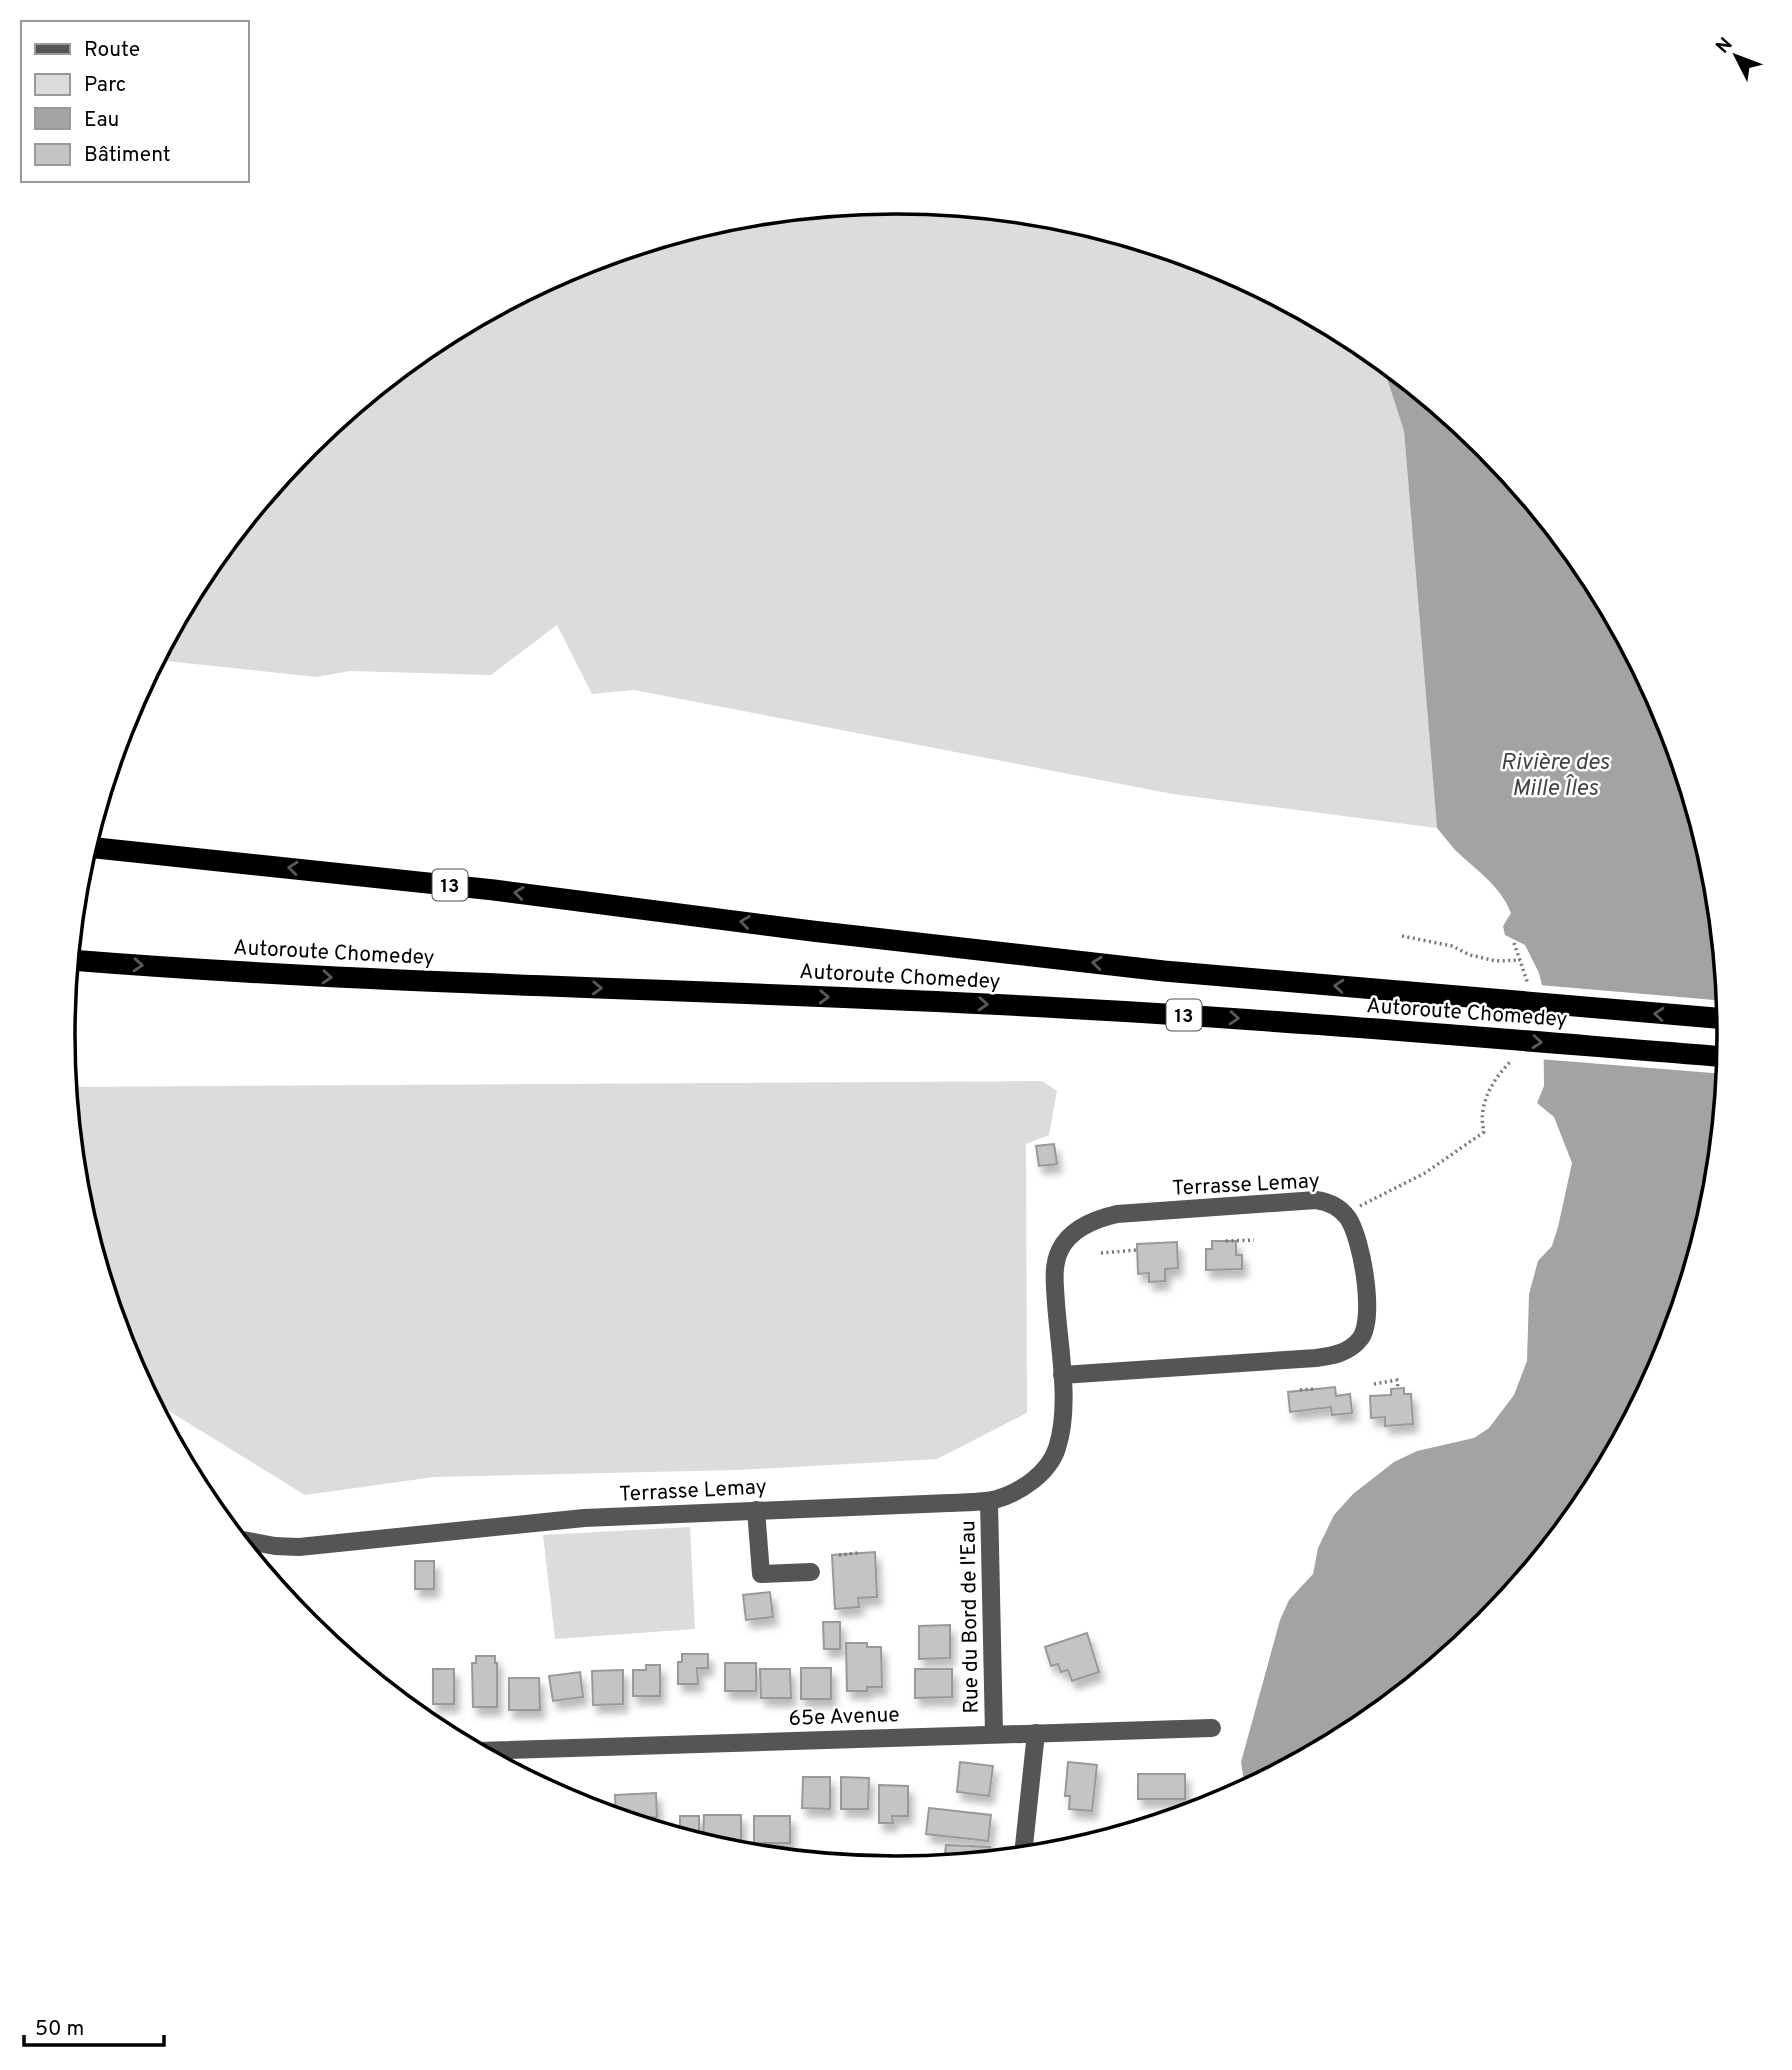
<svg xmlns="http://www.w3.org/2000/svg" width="1792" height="2070" font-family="Overpass,sans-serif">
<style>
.green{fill:#dcdcdc}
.water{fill:#a3a3a3}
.pier{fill:#fff}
.building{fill:#c4c4c4;stroke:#999;stroke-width:2;filter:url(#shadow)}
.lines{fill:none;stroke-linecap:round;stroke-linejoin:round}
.path{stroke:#777;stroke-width:3.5;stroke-dasharray:2 3.5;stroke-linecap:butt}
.minor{stroke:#555;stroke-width:18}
.highway{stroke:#000;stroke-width:21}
.oneway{stroke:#595959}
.labels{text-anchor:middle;stroke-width:5;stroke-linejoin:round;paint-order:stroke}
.shield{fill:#fff;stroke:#4c4c4c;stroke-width:2}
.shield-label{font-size:19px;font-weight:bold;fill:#000}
.street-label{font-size:21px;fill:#000;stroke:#fff}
.water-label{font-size:23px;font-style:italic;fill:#444;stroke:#fff}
.rim{fill:none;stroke:#000;stroke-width:3.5}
</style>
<defs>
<filter id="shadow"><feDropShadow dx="4.5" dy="8" stdDeviation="3.5" flood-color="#0004"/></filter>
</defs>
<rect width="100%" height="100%" fill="#fff"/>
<g class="green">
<path d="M896 202 1059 218 1215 266 1359 343 1381 360 1404 431 1437 828 1173 794 634 690 592 694 557 625 491 675 350 671 316 677 157 660 204 572 307 446 434 342 578 265 734 218Z"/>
<path d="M1042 1081 1057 1091 1049 1135 1026 1144 1027 1413 937 1459 737 1470 434 1477 305 1495 151 1400 126 1353 79 1197 68 1087Z"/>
<path d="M690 1527 695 1629 555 1639 543 1535Z"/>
</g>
<path class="water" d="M1381 360 1485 446 1589 573 1666 717 1713 873 1729 1035 1713 1198 1665 1354 1588 1498 1485 1624 1358 1728 1245 1789 1241 1762 1280 1620 1289 1600 1313 1574 1318 1548 1334 1515 1353 1494 1394 1462 1417 1451 1474 1438 1489 1428 1514 1395 1527 1361 1529 1294 1538 1261 1552 1246 1558 1227 1572 1163 1554 1117 1537 1103 1544 1086 1543 989 1539 973 1525 945 1505 935 1503 926 1511 913C1500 885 1477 871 1455 850 1449 843 1443 835 1437 828L1404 431Z"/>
<path class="pier" d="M1539 985 1726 1001 1729 1035 1725 1074 1539 1059Z"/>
<g class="building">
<path d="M1054 1144 1057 1164 1039 1166 1036 1146Z"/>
<path d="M1212 1241H1236V1255H1242V1269L1206 1270V1249H1212Z"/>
<path d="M1177 1242 1178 1268 1165 1269V1281L1149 1282V1273L1138 1274 1137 1244Z"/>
<path d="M1335 1387 1336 1396 1350 1394 1352 1413 1332 1415 1331 1407 1290 1412 1288 1392Z"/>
<path d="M1404 1388V1394H1411L1413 1424 1385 1426V1417L1371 1418 1370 1396 1391 1395V1389Z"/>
<path d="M875 1552 877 1597 858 1598 859 1607 835 1609 832 1555Z"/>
<rect x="415" y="1561" width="19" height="28"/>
<path d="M770 1592 773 1617 746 1620 743 1595Z"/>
<path d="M823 1622H840V1649H824Z"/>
<path d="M950 1625V1658L919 1659V1626Z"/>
<path d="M1087 1633 1099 1672 1072 1681 1068 1670 1061 1672 1058 1664 1051 1666 1045 1647Z"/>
<path d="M846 1643H867V1647H881L882 1687H867V1691H847Z"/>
<path d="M682 1654H708V1668H697L698 1684H678V1662H682Z"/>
<path d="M476 1656H495V1663H497V1707H473L472 1663H476Z"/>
<rect x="725" y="1663" width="31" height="28"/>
<path d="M646 1665H660V1696H633V1670H646Z"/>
<rect x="801" y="1668" width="30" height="31"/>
<rect x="433" y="1669" width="21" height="35"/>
<path d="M760 1669H790L791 1698H761Z"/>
<path d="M915 1669H952V1697L915 1698Z"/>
<path d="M623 1670V1704L593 1705 592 1671Z"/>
<path d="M580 1672 583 1697 553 1701 549 1676Z"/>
<path d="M509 1678H539L540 1710H509Z"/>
<path d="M960 1762 993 1766 989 1796 957 1792Z"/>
<path d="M1068 1762 1097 1765 1092 1811 1069 1809 1070 1796H1065Z"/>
<rect x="1138" y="1774" width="47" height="25"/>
<path d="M803 1777H830V1809L802 1808Z"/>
<path d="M841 1777 869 1778 868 1809H841Z"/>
<path d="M879 1785 908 1786V1816H892L893 1823H879Z"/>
<path d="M656 1793 657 1817 624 1819 616 1816 615 1795Z"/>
<path d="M929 1808 991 1815 988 1841 926 1834Z"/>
<path d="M704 1815H741V1841H703Z"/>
<path d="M680 1816H699V1839L680 1836Z"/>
<rect x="754" y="1816" width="36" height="27"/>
<path d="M946 1845 990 1847 989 1859 944 1863Z"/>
</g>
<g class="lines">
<g class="path">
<path d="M1402 936 1452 946 1470 955 1496 961 1520 960"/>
<path d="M1514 943 1528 984"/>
<path d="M1360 1206 1425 1173 1484 1132C1477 1104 1493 1079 1512 1060"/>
<path d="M1226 1241 1254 1240"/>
<path d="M1101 1253 1137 1250"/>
<path d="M1374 1384 1397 1380 1398 1388"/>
<path d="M1300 1390 1314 1389"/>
<path d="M839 1555 858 1553"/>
</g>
<g class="minor">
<path d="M989 1501 994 1733"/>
<path d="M756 1510 761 1574 811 1572"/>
<path d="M237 1539 275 1546 299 1547 584 1518 949 1503C965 1502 982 1503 997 1499 1021 1492 1049 1473 1057 1448 1071 1406 1059 1347 1056 1303 1055 1286 1052 1266 1060 1250 1070 1229 1095 1219 1117 1214L1316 1200C1330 1202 1340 1207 1348 1218 1362 1239 1376 1319 1360 1339 1349 1353 1332 1356 1316 1358L1062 1375"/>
<path d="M478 1751 1212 1728"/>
<path d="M1023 1855 1036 1733"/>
</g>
<g class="highway">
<path d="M87 847 494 890 812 931 1164 971 1727 1019"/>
<path d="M70 960C395 986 720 989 1045 1007 1273 1019 1500 1039 1727 1057"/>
</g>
</g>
<defs><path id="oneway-chevron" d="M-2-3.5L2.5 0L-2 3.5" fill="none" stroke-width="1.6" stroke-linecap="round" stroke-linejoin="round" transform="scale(1.75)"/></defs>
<g class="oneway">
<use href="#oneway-chevron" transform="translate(293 868) rotate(-174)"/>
<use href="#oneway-chevron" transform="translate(519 893) rotate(-173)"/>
<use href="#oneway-chevron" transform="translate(745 922) rotate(-172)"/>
<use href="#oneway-chevron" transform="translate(1097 963) rotate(-174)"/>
<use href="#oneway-chevron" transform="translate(138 965) rotate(4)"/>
<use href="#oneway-chevron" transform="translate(327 977) rotate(3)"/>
<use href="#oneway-chevron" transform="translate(1339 986) rotate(-175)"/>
<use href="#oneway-chevron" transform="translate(597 988) rotate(2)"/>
<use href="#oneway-chevron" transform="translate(824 997) rotate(2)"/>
<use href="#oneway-chevron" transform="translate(983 1004) rotate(3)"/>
<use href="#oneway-chevron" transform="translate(1659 1014) rotate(-175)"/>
<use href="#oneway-chevron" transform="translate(1234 1018) rotate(4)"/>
<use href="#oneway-chevron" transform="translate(1537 1042) rotate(5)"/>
</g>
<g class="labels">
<g class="shield">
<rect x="432.5" y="869.5" width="35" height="31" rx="5"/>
<rect x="1166.5" y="999.5" width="35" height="31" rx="5"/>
</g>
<g class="shield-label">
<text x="450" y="892">13</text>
<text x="1184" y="1022">13</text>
</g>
<g class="street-label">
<text transform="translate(334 952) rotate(3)" y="7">Autoroute Chomedey</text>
<text transform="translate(900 976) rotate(3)" y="7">Autoroute Chomedey</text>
<text transform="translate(1467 1012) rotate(4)" y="7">Autoroute Chomedey</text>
<text transform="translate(1246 1184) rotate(-3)" y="7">Terrasse Lemay</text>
<text transform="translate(693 1490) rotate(-3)" y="7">Terrasse Lemay</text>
<text transform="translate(969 1617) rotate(-91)" y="7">Rue du Bord de l'Eau</text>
<text transform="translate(844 1716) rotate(-2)" y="7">65e Avenue</text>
</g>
<g class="water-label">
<text x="1555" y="769">Rivière des<tspan x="1555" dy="26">Mille Îles</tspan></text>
</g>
</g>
<path d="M0 0H1792V2070H0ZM75 1035a821 821 0 1 1 1642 0a821 821 0 1 1-1642 0Z" fill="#fff" fill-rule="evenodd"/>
<path class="rim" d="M75 1035a821 821 0 1 1 1642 0a821 821 0 1 1-1642 0Z"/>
<rect x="21" y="21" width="228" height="161" fill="#ffffff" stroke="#999999" stroke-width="2"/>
<rect x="35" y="44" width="35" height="10" fill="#555555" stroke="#999999" stroke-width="2"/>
<text x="84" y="56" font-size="21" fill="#000000">Route</text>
<rect x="35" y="74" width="35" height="21" fill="#dcdcdc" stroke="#999999" stroke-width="2"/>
<text x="84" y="91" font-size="21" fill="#000000">Parc</text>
<rect x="35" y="108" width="35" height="21" fill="#a3a3a3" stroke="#999999" stroke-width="2"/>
<text x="84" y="126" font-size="21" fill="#000000">Eau</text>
<rect x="35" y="144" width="35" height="21" fill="#c4c4c4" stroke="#999999" stroke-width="2"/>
<text x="84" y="161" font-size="21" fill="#000000">Bâtiment</text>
<g transform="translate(1736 56) rotate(312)" stroke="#ffffff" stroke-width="5" paint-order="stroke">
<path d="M0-5L12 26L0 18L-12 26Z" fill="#000000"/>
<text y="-10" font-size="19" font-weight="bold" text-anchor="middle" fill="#000000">N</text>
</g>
<path d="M24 2035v10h140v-10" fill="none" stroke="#000000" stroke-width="3.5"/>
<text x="35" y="2035" font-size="21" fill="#000000" stroke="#ffffff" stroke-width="5" paint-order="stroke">50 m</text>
</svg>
